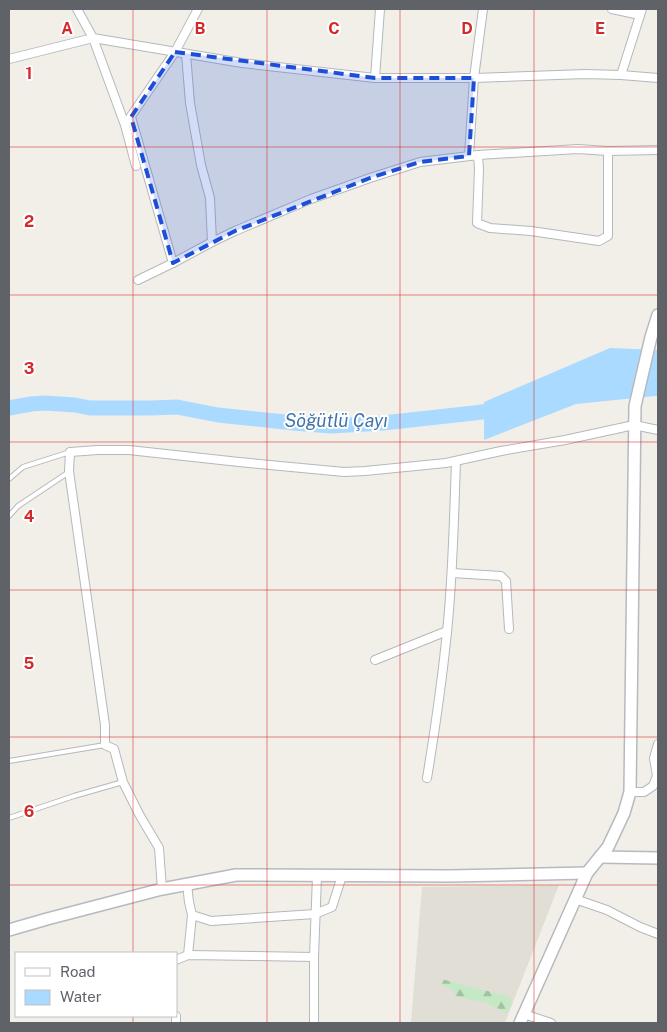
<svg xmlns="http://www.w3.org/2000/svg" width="667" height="1032" font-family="'Public Sans',sans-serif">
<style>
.education{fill:#e1ded6}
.forest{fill:url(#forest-firs)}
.water{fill:#aadaff}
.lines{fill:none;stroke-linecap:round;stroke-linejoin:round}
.river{stroke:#aadaff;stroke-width:15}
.lane-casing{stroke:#b5b8bc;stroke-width:6}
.street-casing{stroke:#b5b8bc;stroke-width:10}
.secondary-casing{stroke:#b6babf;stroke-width:14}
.lane{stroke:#fff;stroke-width:4}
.street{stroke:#fff;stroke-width:8}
.secondary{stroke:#fff;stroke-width:11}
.marked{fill:#1d4ed8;fill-opacity:0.2;stroke:#1d4ed8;stroke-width:4;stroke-dasharray:10 6;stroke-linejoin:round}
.grid{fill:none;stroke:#d62828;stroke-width:1;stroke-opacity:0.55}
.labels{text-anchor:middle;stroke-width:4;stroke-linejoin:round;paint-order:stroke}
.water-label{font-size:18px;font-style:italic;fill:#4174aa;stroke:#fff}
.grid-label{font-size:16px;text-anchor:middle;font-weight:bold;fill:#d62828;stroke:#fff;stroke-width:4;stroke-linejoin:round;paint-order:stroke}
</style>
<defs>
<pattern id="forest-firs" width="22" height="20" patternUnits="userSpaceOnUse" patternTransform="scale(1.25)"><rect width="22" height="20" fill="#c5e8c5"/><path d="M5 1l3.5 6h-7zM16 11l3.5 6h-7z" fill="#a3c0a4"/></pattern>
</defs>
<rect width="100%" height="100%" fill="#f1efe8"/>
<path class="education" d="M559 885 505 1023H411L422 887Z"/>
<path class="forest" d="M441 979 511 997C513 1003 509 1009 506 1015L505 1012 486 1003 456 996 453 990 442 985Z"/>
<path class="water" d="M610 348 658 350V396H655L576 404 484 440V402Z"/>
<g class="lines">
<path class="river" d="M9 408 31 404 45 403 75 405 90 408H151L177 407 218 415 294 423 331 426 383 423 474 413 504 409"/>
<defs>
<g id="lane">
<path d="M9 479 23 467 70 452"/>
<path d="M9 516 18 506 69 472"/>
<path d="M9 761 105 745"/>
<path d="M9 818 74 796 123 782"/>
</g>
<g id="street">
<path d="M77 9 93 38 242 63 375 78H474L585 74 621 75 658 78"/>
<path d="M612 9 640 15"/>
<path d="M9 59 93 38 125 125 136 166"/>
<path d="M621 75 642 9"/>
<path d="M375 78 380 9"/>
<path d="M131 117 173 263 138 280"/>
<path d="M129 119 175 52 198 9"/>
<path d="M478 155 578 149 608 151 658 150"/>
<path d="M469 156 474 78 483 9"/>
<path d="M212 242 235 231 311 199 370 178 420 162 478 155 479 169 477 223 490 228 531 231 599 241 608 236V151"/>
<path d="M173 263 212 242 210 198 201 165 190 103 186 54"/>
<path d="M452 573 501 576 506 581 509 629"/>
<path d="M375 660 447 631"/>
<path d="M427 778C435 730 442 681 447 632 453 575 454 518 456 461"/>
<path d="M630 792H644L653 786 657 776 654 758 658 744"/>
<path d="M187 884 189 902 192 915 211 921 315 914 332 907 342 876"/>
<path d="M162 889 159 848 139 814 123 782 114 749 105 745V725L69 471 70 452 98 450H129L239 462 344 472 365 471 446 463 501 451 565 440 634 425 658 430"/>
<path d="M575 899 607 910 640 927 658 934"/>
<path d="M188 955 192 915"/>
<path d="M176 960 188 955 314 957"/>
<path d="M524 1014 551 1023"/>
<path d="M176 1016V1023"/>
<path d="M314 1023V957L317 876"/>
</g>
<g id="secondary">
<path d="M600 857 658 858"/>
<path d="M9 930 47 919 162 889 236 875 450 876 587 873"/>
<path d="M520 1023 587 873 608 847 624 813 630 792 635 406 651 337 658 315"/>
</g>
</defs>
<use href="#lane" class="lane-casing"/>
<use href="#street" class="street-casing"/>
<use href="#secondary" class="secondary-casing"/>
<use href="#lane" class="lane"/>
<use href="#street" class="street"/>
<use href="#secondary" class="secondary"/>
</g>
<path class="marked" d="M175 52 375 78H474L469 156 420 162 370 178 235 231 173 263 131 117Z"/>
<path class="grid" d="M133 9V953M267 9V1023M400 9V1023M534 9V1023M9 147H658M9 295H658M9 442H658M9 590H658M9 737H658M9 885H658M133 1016V1023"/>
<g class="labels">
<g class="water-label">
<text x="336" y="427">Söğütlü Çayı</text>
</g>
</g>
<g class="grid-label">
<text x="67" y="34">A</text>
<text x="200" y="34">B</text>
<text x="334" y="34">C</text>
<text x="467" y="34">D</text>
<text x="600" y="34">E</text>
<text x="29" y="79">1</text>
<text x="29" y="227">2</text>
<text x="29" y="374">3</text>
<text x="29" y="522">4</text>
<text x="29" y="669">5</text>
<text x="29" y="817">6</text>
</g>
<rect width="667" height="1032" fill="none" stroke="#5f6368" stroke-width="20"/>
<rect x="15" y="952" width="162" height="65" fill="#ffffff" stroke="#bfc1c3"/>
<rect x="25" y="968" width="25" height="8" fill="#ffffff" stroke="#bfc1c3"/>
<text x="60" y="977" font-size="15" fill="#5f6368">Road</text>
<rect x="25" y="990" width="25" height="15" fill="#aadaff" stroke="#bfc1c3"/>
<text x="60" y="1002" font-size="15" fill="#5f6368">Water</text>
</svg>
